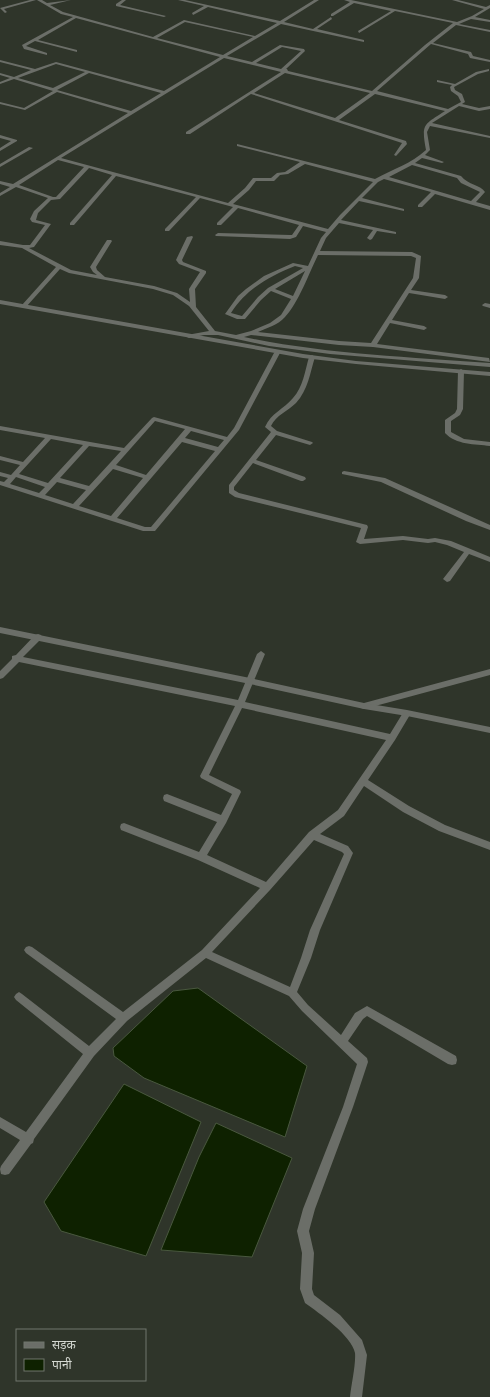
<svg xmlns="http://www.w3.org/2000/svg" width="490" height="1397" font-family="'Playfair Display','Noto Sans Devanagari',serif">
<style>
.water{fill:#0e2100;stroke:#49583e}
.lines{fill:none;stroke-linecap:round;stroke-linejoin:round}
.minor{fill:#6b6e68;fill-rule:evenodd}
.tertiary{fill:#6b6e68;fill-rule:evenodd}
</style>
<rect width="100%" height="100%" fill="#2f352a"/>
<g class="water">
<path d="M198 988 307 1066 285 1137 144 1078 114 1056 113 1048 173 991Z"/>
<path d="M124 1084 201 1122 146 1256 61 1231 44 1202Z"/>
<path d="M216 1123 292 1158 252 1257 161 1250 199 1157Z"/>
</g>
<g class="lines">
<g class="minor">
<path d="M30 0H36L4 9 7 12 5 13 0 8Z"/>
<path d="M37 0H42L47 3 71 0 50 5 63 12 153 37 184 20 255 36 277 23 208 7 193 15 192 13 204 6 178 0H185L280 21 314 0H319L284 22 313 29 331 17 332 19 317 29 364 40V42L281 24 227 56 252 62 280 45 304 49 305 51 286 69H287L288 71 372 91 425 45 453 23 395 11 359 33 358 31 391 11 354 3 333 16H331V14L350 2 344 0H351L457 22 472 16 484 9 452 0H458L486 7 490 5V8L475 17 490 20V22L471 19 459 24 490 30V32L456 25 433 43 471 52 473 56 490 60V62L470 58 468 54 431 44 377 91 448 109 461 102 458 96 451 91 450 87 452 85 437 82V80L455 84 476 72 489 69V71L478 74 454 87 455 90 462 94 465 102 462 104 479 108 490 106V109L479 111 459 106 432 123 490 136V138L430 126 427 132 430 150 425 155 444 162 442 163 422 158 415 163 461 176C468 185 481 185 485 192L476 202 490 206V210L435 194 422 207H418V205L431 192 384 179 378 182 362 198 404 209V211L359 201 341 220 396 232V234L377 231 372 239 370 240 367 238 373 230 339 223 326 238 320 251 412 252 421 256 419 278 411 290 445 295 448 297 445 299 409 293 392 320 424 326 427 328 424 330 390 323 377 344 489 358 490 362 373 347 339 345 251 335 244 337C324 354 408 357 490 363V367L330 354 269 346 218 335H204L189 338 187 337V335L209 331 189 306 173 295 153 289 69 273 60 269 26 307H22V305L56 267 22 248 0 245V241L23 245H30L45 225 32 222 30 219 34 211 48 198 16 187 0 196V193L10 187 0 184V181L13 184 128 113 57 92 25 110 0 104V102L24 108 53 91 14 79 0 84V82L10 78 0 75V73L14 77 31 70 0 62V60L35 69 56 62 164 91 220 57 76 18 38 40 77 50V52L35 41 26 46 47 53V55L24 49 22 45 73 17 61 14ZM185 22 253 37 223 55 157 38ZM282 47 301 51 281 69 256 63ZM224 58 281 72 186 132V134H190L251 94 402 143 394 155 396 156 407 144 406 141 339 120 375 94 445 111C424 125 421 123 426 150 411 164 393 169 375 179L237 144V146L300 162 285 172 277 173 271 178H253L245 188 228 203 61 158ZM56 64 85 72 53 88 18 78ZM89 73 161 93 131 111 57 90ZM285 73 370 93 335 118 254 93ZM58 160 84 167 56 197H53L19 185ZM305 164 373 182 340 215 328 229 233 204 249 190 256 181H274L280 175 288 174ZM412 165 457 178 461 183 480 192 471 201 389 177ZM89 168 112 175 70 223V225H74L116 176 196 197 165 229V231H169L200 198 233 207 217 223V225H221L238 208 299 225 292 235H290L218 233 215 235 216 236 290 239 296 237 303 226 326 232 321 238 308 266 293 263 264 276 246 289 238 296 225 314 237 319H245L261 300 271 291 291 299 281 315 270 323 251 331 236 335 215 331 196 307 195 289 206 273V271L183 262 182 260 193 237 192 236 187 237 176 260 179 264 200 272 189 289 190 302 177 293 154 286 105 277 97 270 96 267 112 241 111 240H107L90 267 93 272 97 275 71 270 29 248 34 247 51 224 36 220 38 213 51 200 60 199ZM318 255 411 256 416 258 413 278 371 343 339 341 258 332C267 328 278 325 285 317 298 304 310 271 318 255ZM295 266 303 268 268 288 258 297 242 316 231 313C246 289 270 276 295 266ZM305 271 293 296 275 289Z"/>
<path d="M122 0H126L120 5 166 16 164 17 116 6V4Z"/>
<path d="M0 135 17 140V141L0 151V148L11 141 0 138Z"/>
<path d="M29 147 33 148 0 167V164Z"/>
<path d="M485 303 490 304V308L483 306 482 305Z"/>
<path d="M277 351 280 353 239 430 155 531H143L0 485V481L4 482 8 478 0 476V472L11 475 20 465 0 460V456L23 462 45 438 0 430V426L124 448 152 418 154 417 227 437 234 428 274 353ZM155 421 185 429 146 475 116 465ZM191 431 224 440 218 447 185 438ZM51 439 83 445 48 483 19 474ZM182 442 215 451 151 527H145L117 518ZM89 446 121 451 89 486 60 478ZM113 469 143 478 111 516 79 506ZM16 477 45 487 39 493 10 484ZM57 482 86 490 73 504 45 495Z"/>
<path d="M312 355 315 357C310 373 308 390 296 403 288 411 276 415 271 426L277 431 312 442 313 443 310 445 276 435 256 460 305 477 306 479 303 481H301L253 463 234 487V490L239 493 367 525 368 527 364 539 403 536 428 539 435 538 451 541 490 557V562L469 554 450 581 447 582 443 579 464 552 447 545 435 542 428 543 403 540 360 544 356 542 361 528 235 497 229 493V485L271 432 265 427C271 413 284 409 293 398 303 387 305 371 309 357Z"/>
<path d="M461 369 464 371 463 409 460 415 451 421V432L464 439 490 442V446C475 444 456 445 445 433V420L455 413 457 409 458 371Z"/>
<path d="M344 471 385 478 490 525V530L466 521 381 482 342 474V472Z"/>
<path d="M38 634 41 635 42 637 41 639 23 657 238 700 257 654 261 651 265 654 245 702 390 734 404 711H410L411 713 395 740 368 780 409 806 445 825 490 842V850L439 831 403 812 364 786 344 816 320 834 348 846 353 853 320 930 311 958 297 992 308 1005 341 1035 355 1013 367 1006 456 1056 457 1060 456 1064 452 1065 448 1064 367 1016 363 1019 348 1041 367 1058 368 1062 353 1107 315 1209 309 1231 314 1253 312 1289 314 1295 340 1315 362 1340 367 1355 362 1397H350C351 1386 356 1364 355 1353 352 1336 319 1313 305 1303L300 1289 302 1253 297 1231 303 1209 343 1107 357 1064 302 1011 289 996 206 958 127 1021 94 1056 34 1139 33 1143 31 1144 9 1174 5 1175 1 1174 0 1169 1 1166 20 1140 0 1128V1117L26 1132 83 1054 16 1000 14 997 16 994 19 992 22 994 89 1046 116 1019 26 953 24 950 26 947 29 946 32 947 123 1012 202 950 260 888 198 860 121 830 120 827 121 824 124 823 199 852 217 822 164 801 163 798 164 795 167 794 221 815 232 794 201 778 200 776 235 706 19 662 3 678 0 679V671L12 659V656L16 655 35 635ZM242 708 386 740 338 810 309 832 266 882 207 855 226 823 241 792 240 790 209 775ZM314 840 342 852 344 854 310 930 301 958 290 987 212 952 270 890Z"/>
<path d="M490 669V675L364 709 361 708 360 706 361 704 364 703Z"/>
</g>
<g class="tertiary">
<path d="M0 300 303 354 356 361 490 372V376L356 364 303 358 0 304Z"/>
<path d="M0 627 250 678 364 703 407 710 490 727V733L407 716 364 709 250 684 0 633Z"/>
</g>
</g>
<rect x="16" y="1329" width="130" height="52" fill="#2f352a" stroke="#71766c"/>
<rect x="24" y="1342" width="20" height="6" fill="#6b6e68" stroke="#71766c"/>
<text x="52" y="1349" font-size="12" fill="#d3d7d0">सड़क</text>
<rect x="24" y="1359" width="20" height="12" fill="#0e2100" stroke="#71766c"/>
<text x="52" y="1369" font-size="12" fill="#d3d7d0">पानी</text>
</svg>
